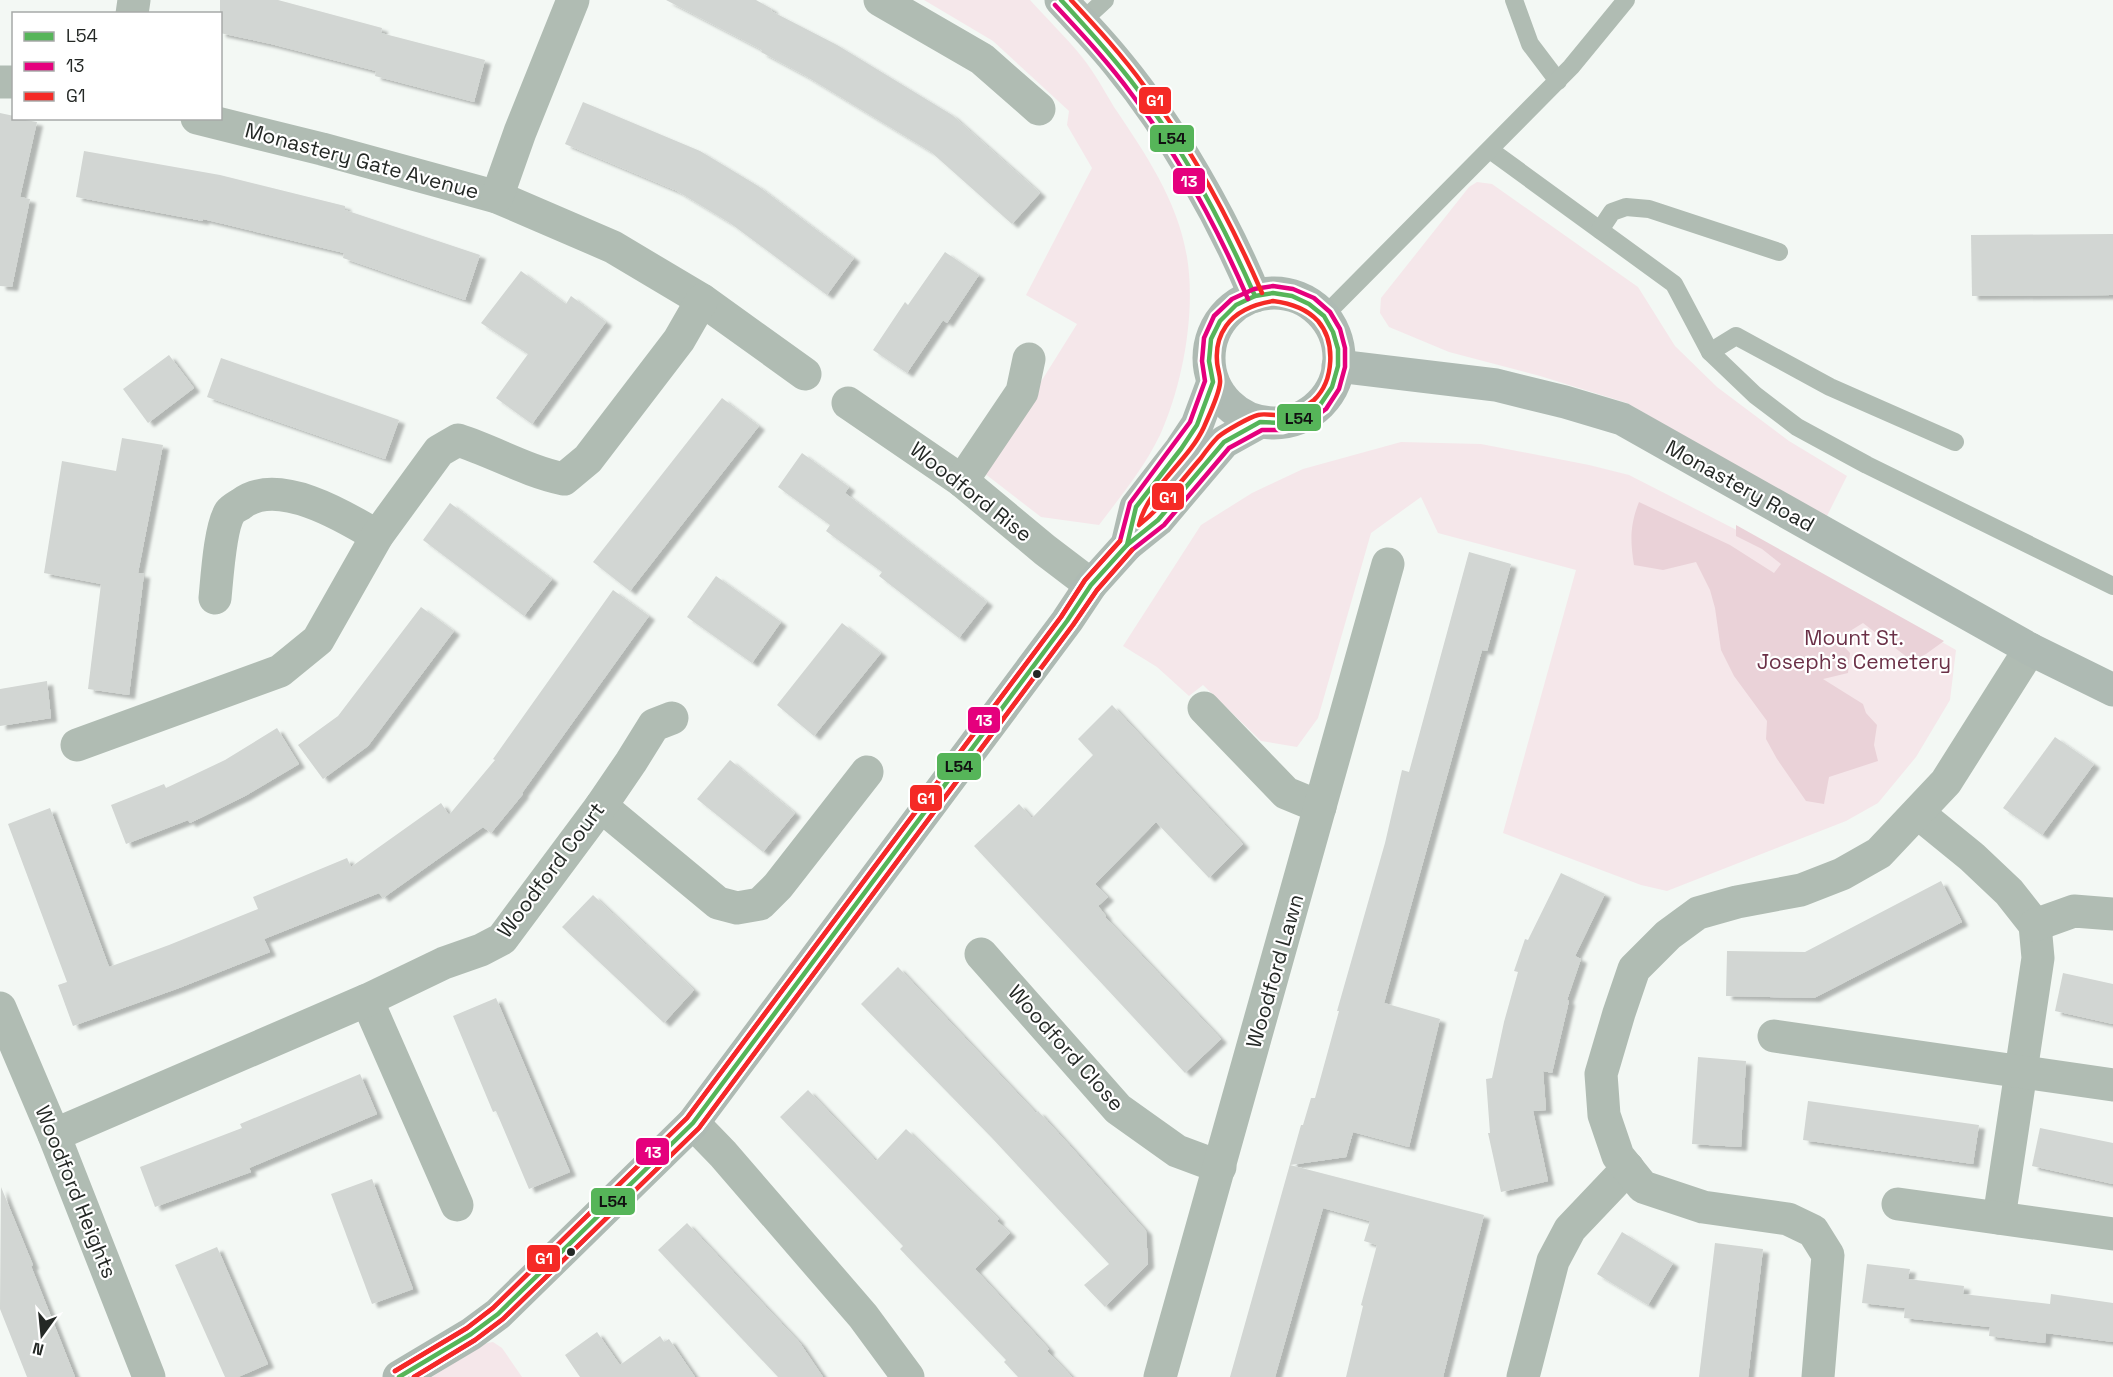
<svg xmlns="http://www.w3.org/2000/svg" width="2113" height="1377" font-family="'Space Grotesk',sans-serif">
<style>
.green{fill:#f5e7ea}
.forest{fill:#ead2d8}
.building{fill:#d2d6d3;filter:url(#shadow)}
.lines{fill:none;stroke-linecap:round;stroke-linejoin:round}
.lane{stroke:#b0bcb3;stroke-width:18}
.street{stroke:#b0bcb3;stroke-width:33}
.secondary{stroke:#aebab3;stroke-width:33}
.bus-1-casing{stroke:#fff;stroke-width:9}
.bus-2-casing{stroke:#fff;stroke-width:9}
.bus-3-casing{stroke:#fff;stroke-width:9}
.bus-1{stroke:#56b559;stroke-width:4.5}
.bus-2{stroke:#e5007d;stroke-width:4.5}
.bus-3{stroke:#f52a26;stroke-width:4.5}
.bus-dot{fill:#242825;stroke:#fff;stroke-width:2}
.labels{text-anchor:middle;stroke-width:4.5;stroke-linejoin:round;paint-order:stroke}
.street-label{font-size:21px;fill:#242825;stroke:#fff}
.park-label{font-size:21px;fill:#6b3047;stroke:#fff}
.line-badge{stroke:#fff;stroke-width:2}
.badge-label{font-size:16px;text-anchor:middle;font-weight:bold;fill:#fff}
.pale-badge-label{font-size:16px;text-anchor:middle;font-weight:bold;fill:#111}
</style>
<defs>
<filter id="shadow"><feDropShadow dx="6" dy="4" stdDeviation="1.5" flood-color="#0004"/></filter>
</defs>
<rect width="100%" height="100%" fill="#f3f8f4"/>
<g class="green">
<path d="M924 0H1030C1047 19 1066 37 1082 57 1094 72 1104 90 1114 107 1145 153 1178 201 1187 257 1196 312 1183 384 1160 435 1144 468 1121 496 1099 525L1041 517 984 473 1077 324 1026 295 1092 168 1067 125 1069 111 993 41Z"/>
<path d="M1477 182 1492 184 1638 287 1675 346 1717 387 1789 441 1847 476 1826 518 1627 403 1540 376 1449 352 1389 327 1380 313 1381 298 1469 187Z"/>
<path d="M1401 442 1481 444 1589 465 1629 475 1813 569 1956 650 1950 700 1916 757 1878 803 1846 821 1667 891 1641 885 1503 833 1576 570 1438 533 1421 497 1371 533 1318 718 1297 747 1261 741 1203 685 1189 696 1157 667 1123 646 1201 525 1252 493 1303 469Z"/>
<path d="M493 1342 502 1348 522 1377H432L482 1344Z"/>
</g>
<path class="forest" d="M1639 502 1730 545 1774 573 1781 564 1762 549 1736 536V525L1944 641 1926 654 1912 661 1863 623 1837 639 1850 653 1848 673 1823 679 1863 704 1866 713 1877 725 1874 745 1878 761 1829 777 1824 804 1806 801 1777 759 1766 739 1767 721 1734 676 1721 650 1715 608 1710 590 1696 562 1663 570 1634 565C1630 540 1630 525 1639 502Z"/>
<g class="building">
<path d="M220 0H278L382 28 381 33 485 60 474 102 375 76 376 71 271 44 220 33Z"/>
<path d="M666 0H756L772 9 771 11 837 45 952 115 1040 193 1012 224 931 152 804 75 761 52 762 50Z"/>
<path d="M583 102 700 151 758 186 854 258 827 295 730 223 677 191 565 144Z"/>
<path d="M0 113 14 116V118L37 122 20 197 30 199 12 287 0 286Z"/>
<path d="M84 151 220 175 345 206V210L480 255 465 300 343 258 344 253 203 219V221L76 197Z"/>
<path d="M2113 234V295L1972 296 1971 235Z"/>
<path d="M945 252 979 275 947 323 943 320 907 373 873 350 905 302 908 305Z"/>
<path d="M521 271 566 304 571 296 606 322 532 424 496 398 528 354 481 323Z"/>
<path d="M169 355 194 388 148 423 123 389Z"/>
<path d="M221 358 399 420 385 459 207 397Z"/>
<path d="M722 398 759 426 630 591 593 562Z"/>
<path d="M122 438 163 445 138 573 144 574 129 695 88 689 101 584 44 573 62 461 116 471Z"/>
<path d="M802 453 849 487 845 493 987 602 959 638 879 576 882 572 826 531 830 525 778 487Z"/>
<path d="M450 503 552 579 524 616 423 540Z"/>
<path d="M1469 552 1511 564 1487 651 1482 650 1384 1003 1440 1019 1409 1147 1353 1132 1346 1157 1290 1165 1484 1215 1443 1377H1346L1363 1306 1361 1305 1377 1245 1364 1241 1370 1221 1323 1208 1275 1377H1230L1301 1125H1303L1311 1098H1315L1339 1011H1337L1385 843 1402 770 1409 772Z"/>
<path d="M716 576 781 622 752 663 687 617Z"/>
<path d="M613 590 649 616 522 793 523 794 491 833 483 827 383 898 379 893 264 939 270 952 179 988 73 1026 58 985 67 982 8 824 50 808 109 967 169 945 258 909 253 897 347 858 351 867 441 803 449 815 495 760 493 759Z"/>
<path d="M421 607 454 631 368 746 323 779 298 745 338 716Z"/>
<path d="M842 623 881 653 814 736 777 705Z"/>
<path d="M47 681 51 718 0 726V689Z"/>
<path d="M1112 705 1243 844 1209 878 1156 822 1095 884 1108 897 1098 906 1106 916 1105 917 1221 1039 1185 1073 974 846 1019 804 1032 818 1093 755 1078 739Z"/>
<path d="M277 728 299 764 245 796 190 823 188 820 126 844 111 805 164 784 166 788 225 760Z"/>
<path d="M2055 737 2094 764 2042 835 2003 808Z"/>
<path d="M730 760 795 813 763 852 697 799Z"/>
<path d="M1561 873 1605 894 1575 956 1581 959 1567 1000 1569 1001 1552 1073 1543 1071 1546 1110 1533 1111 1548 1181 1501 1192 1488 1133H1490L1486 1079 1492 1078 1504 1022 1518 972 1514 971 1525 939 1528 940Z"/>
<path d="M1941 881 1962 922 1814 998 1726 996 1727 951 1805 952Z"/>
<path d="M593 895 694 990 664 1023 562 927Z"/>
<path d="M898 967 1036 1113 1038 1111 1071 1147 1146 1231 1148 1264 1105 1307 1084 1285 1109 1264 992 1138 861 1004Z"/>
<path d="M2063 973 2113 984V1024L2055 1011Z"/>
<path d="M496 998 570 1172 529 1189 496 1111 493 1112 453 1016Z"/>
<path d="M1698 1057 1746 1061 1741 1147 1692 1144Z"/>
<path d="M360 1074 377 1114 249 1168 251 1172 155 1207 140 1167 242 1128 240 1124Z"/>
<path d="M808 1090 876 1161 906 1129 999 1219 997 1221 1010 1233 975 1269 1049 1349 1047 1351 1072 1377H1018L1004 1362 1006 1360 900 1249 903 1246 780 1117Z"/>
<path d="M1808 1101 1979 1125 1973 1164 1803 1140Z"/>
<path d="M2040 1128 2113 1143V1184L2032 1166Z"/>
<path d="M372 1179 413 1289 372 1304 331 1194Z"/>
<path d="M1 1187 33 1265 31 1266 75 1377H27L0 1309Z"/>
<path d="M687 1223 800 1343 823 1377H778L658 1250Z"/>
<path d="M1622 1232 1673 1263 1648 1305 1597 1274Z"/>
<path d="M1715 1243 1763 1249 1748 1377H1699Z"/>
<path d="M217 1247 268 1364 238 1377H225L175 1265Z"/>
<path d="M1867 1264 1910 1269 1908 1279 1964 1286 1963 1294 2050 1304 2051 1294 2113 1303V1342L2046 1333 2045 1343 1989 1336 1990 1327 1904 1318 1905 1308 1862 1303Z"/>
<path d="M597 1332 620 1365 660 1336 664 1342 669 1339 695 1377H580L565 1355Z"/>
</g>
<g class="lines">
<g class="lane">
<path d="M1514 0 1530 44 1558 81"/>
<path d="M1081 22 1105 0"/>
<path d="M1490 150 1674 284 1710 352 1755 395 1797 427 1867 465 2113 586"/>
<path d="M1600 230 1612 212 1626 207 1649 209 1779 252"/>
<path d="M1324 316 1571 67 1626 0"/>
<path d="M1710 352 1736 336 1830 387 1955 442"/>
</g>
<g class="street">
<path d="M880 0 982 59 1039 109"/>
<path d="M132 14 134 0"/>
<path d="M0 82H14"/>
<path d="M197 118 322 149 497 197 613 247 702 300 805 374"/>
<path d="M497 197 520 132 573 0"/>
<path d="M848 403 962 481 1045 550 1091 585"/>
<path d="M962 481 1022 392 1029 359"/>
<path d="M215 598C217 578 220 527 230 512 232 509 238 506 241 504 277 476 344 516 377 536"/>
<path d="M1204 708 1286 793 1320 807"/>
<path d="M77 745 280 671 318 640 377 536 439 451 458 440C495 452 526 471 564 479L588 459 679 340 702 300"/>
<path d="M601 806 718 903 737 908 760 904 778 886 867 772"/>
<path d="M1918 813 1972 857 2009 892 2035 925 2038 958 1999 1218"/>
<path d="M2035 925 2074 911 2113 914"/>
<path d="M981 954 1118 1109 1177 1151 1220 1167"/>
<path d="M367 1000 457 1205"/>
<path d="M0 1008 54 1135 149 1377"/>
<path d="M1774 1036 2113 1085"/>
<path d="M693 1123 723 1154 863 1316 908 1377"/>
<path d="M54 1135 367 1000 444 963 481 950 502 939 601 806 631 762 654 725 672 718"/>
<path d="M1898 1204 2113 1234"/>
<path d="M1160 1377 1388 564"/>
<path d="M1523 1377 1553 1261 1570 1229 1628 1168"/>
<path d="M1818 1377 1828 1255 1813 1231 1788 1219 1703 1207 1643 1187 1618 1156 1604 1115 1601 1074 1619 1013 1634 969 1668 935 1698 913 1737 902 1801 890 1842 874 1879 853 1946 782 2030 649"/>
</g>
<g class="secondary">
<path d="M1061 0C1080 21 1101 42 1119 65 1173 131 1222 217 1255 296"/>
<circle cx="1274" cy="358" r="65"/>
<path d="M1338 366 1496 385 1565 402 1622 419 2030 649 2113 690"/>
<path d="M1127 545 1136 507 1181 449 1197 425 1213 382"/>
<path d="M399 1377 471 1334 498 1314 693 1123 1067 621 1091 585 1127 545 1158 520 1224 442 1260 422"/>
</g>
<defs>
<g id="bus-1">
<path d="M1061 0C1088 29 1114 58 1138 90 1186 153 1223 224 1255 296"/>
<path d="M1273 293 1292 296 1309 304 1324 316 1333 332 1338 349V366L1332 387 1320 405 1302 417 1282 423 1260 422 1224 442 1158 520 1127 545 1136 507 1181 449 1197 425 1213 382 1209 361 1211 339 1220 321 1236 305 1255 296Z"/>
<path d="M399 1377 471 1334 498 1314 693 1123 1067 621 1091 585 1127 545"/>
</g>
<g id="bus-2">
<path d="M1055 5C1082 34 1109 63 1133 96 1180 158 1217 227 1248 299"/>
<path d="M395 1371 467 1328 493 1308 687 1118 1061 617 1085 580 1120 541 1130 503 1190 422 1205 381 1202 361 1204 338 1214 316 1232 299 1254 289 1273 286 1293 289 1314 298 1330 312 1340 329 1345 348V367L1339 389 1326 409 1305 424 1283 430H1262L1229 448 1164 525 1132 550 1097 590 1073 625 699 1128 503 1319 475 1340 414 1377"/>
</g>
<g id="bus-3">
<path d="M1071 0C1097 28 1123 56 1145 87 1193 150 1230 220 1262 293"/>
<path d="M1273 301C1289 303 1306 308 1318 321 1336 342 1334 381 1314 400 1305 408 1292 414 1281 415 1274 416 1265 413 1258 415 1250 417 1225 431 1218 437 1212 443 1206 451 1201 458 1181 481 1163 506 1139 525 1148 487 1188 462 1204 427 1209 415 1219 395 1220 383 1221 376 1217 368 1217 361 1216 349 1219 336 1226 326 1237 310 1255 304 1273 301Z"/>
<path d="M395 1371 467 1328 493 1308 687 1118 1061 617 1085 580 1120 541"/>
<path d="M414 1377 475 1340 503 1319 699 1128 1073 625 1097 590 1132 550"/>
</g>
</defs>
<use href="#bus-1" class="bus-1-casing"/>
<use href="#bus-2" class="bus-2-casing"/>
<use href="#bus-3" class="bus-3-casing"/>
<use href="#bus-1" class="bus-1"/>
<use href="#bus-2" class="bus-2"/>
<use href="#bus-3" class="bus-3"/>
</g>
<g class="bus-dot">
<circle cx="1037" cy="674" r="5"/>
<circle cx="571" cy="1252" r="5"/>
</g>
<g class="labels">
<g class="street-label">
<text transform="translate(362 161) rotate(15)" y="7">Monastery Gate Avenue</text>
<text transform="translate(1740 486) rotate(29)" y="7">Monastery Road</text>
<text transform="translate(971 492) rotate(38)" y="7">Woodford Rise</text>
<text transform="translate(551 870) rotate(-53)" y="7">Woodford Court</text>
<text transform="translate(1275 971) rotate(-74)" y="7">Woodford Lawn</text>
<text transform="translate(1066 1048) rotate(48)" y="7">Woodford Close</text>
<text transform="translate(76 1192) rotate(68)" y="7">Woodford Heights</text>
</g>
<g class="park-label">
<text x="1854" y="645">Mount St.<tspan x="1854" dy="24">Joseph's Cemetery</tspan></text>
</g>
</g>
<g class="line-badge">
<rect x="1138" y="86" width="34" height="29" rx="6" fill="#f52a26"/>
<rect x="1149" y="124" width="46" height="29" rx="6" fill="#56b559"/>
<rect x="1172" y="167" width="34" height="28" rx="6" fill="#e5007d"/>
<rect x="1276" y="403" width="46" height="29" rx="6" fill="#56b559"/>
<rect x="1151" y="482" width="34" height="29" rx="6" fill="#f52a26"/>
<rect x="967" y="706" width="34" height="28" rx="6" fill="#e5007d"/>
<rect x="936" y="752" width="46" height="29" rx="6" fill="#56b559"/>
<rect x="909" y="784" width="34" height="28" rx="6" fill="#f52a26"/>
<rect x="635" y="1137" width="35" height="29" rx="6" fill="#e5007d"/>
<rect x="590" y="1187" width="46" height="29" rx="6" fill="#56b559"/>
<rect x="526" y="1244" width="35" height="29" rx="6" fill="#f52a26"/>
</g>
<g class="badge-label">
<text x="1155" y="106">G1</text>
<text x="1189" y="187">13</text>
<text x="1168" y="503">G1</text>
<text x="984" y="726">13</text>
<text x="926" y="804">G1</text>
<text x="653" y="1158">13</text>
<text x="544" y="1264">G1</text>
</g>
<g class="pale-badge-label">
<text x="1172" y="144">L54</text>
<text x="1299" y="424">L54</text>
<text x="959" y="772">L54</text>
<text x="613" y="1207">L54</text>
</g>
<rect x="12" y="12" width="210" height="108" fill="#ffffff" stroke="#a7a9a8" stroke-width="1.5"/>
<rect x="24" y="32" width="30" height="9" fill="#56b559" stroke="#a7a9a8" stroke-width="1.5"/>
<text x="66" y="42" font-size="18" fill="#242825">L54</text>
<rect x="24" y="62" width="30" height="9" fill="#e5007d" stroke="#a7a9a8" stroke-width="1.5"/>
<text x="66" y="72" font-size="18" fill="#242825">13</text>
<rect x="24" y="92" width="30" height="9" fill="#f52a26" stroke="#a7a9a8" stroke-width="1.5"/>
<text x="66" y="102" font-size="18" fill="#242825">G1</text>
<g transform="translate(42 1335) rotate(195)" stroke="#ffffff" stroke-width="4.5" paint-order="stroke">
<path d="M0-4.5L10 22L0 15L-10 22Z" fill="#242825"/>
<text y="-9" font-size="16" font-weight="bold" text-anchor="middle" fill="#242825">N</text>
</g>
</svg>
